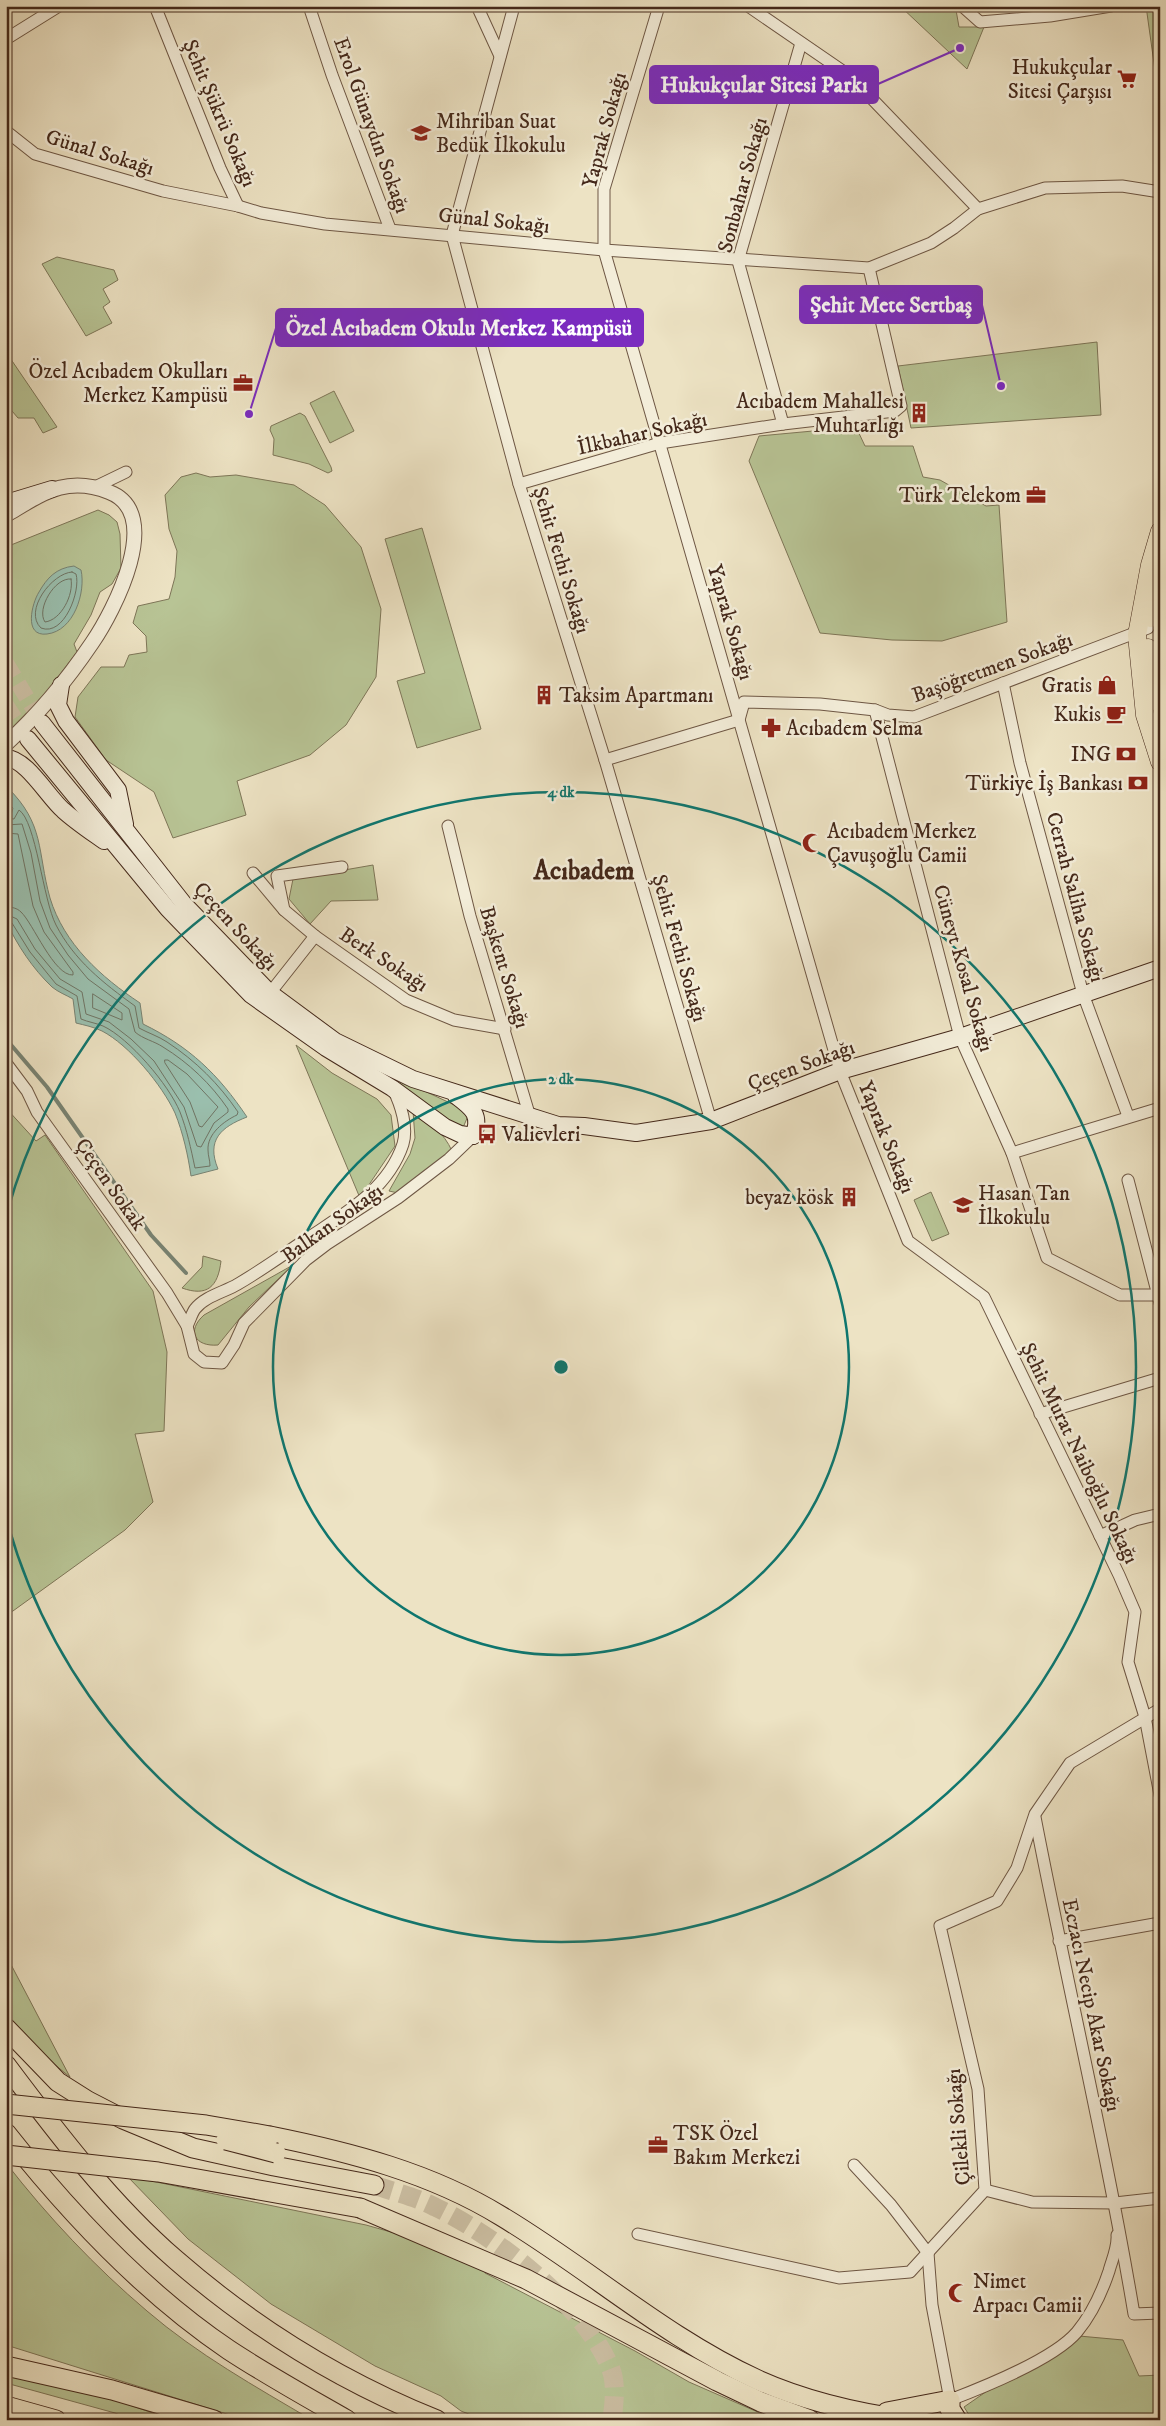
<svg xmlns="http://www.w3.org/2000/svg" width="1166" height="2426" font-family="'IM FELL DW Pica',serif">
<style>
.green{fill:#b8c495;stroke:#7e7658}
.water{fill:#9abfae;stroke:#788373}
.lines{fill:none;stroke-linecap:round;stroke-linejoin:round}
.shore{stroke:#6f7464;stroke-width:1}
.stream{stroke:#788373;stroke-width:4}
.secondary-tunnel{stroke:#cbbea2;stroke-width:16;stroke-dasharray:16 8;stroke-linecap:butt}
.trunk-tunnel{stroke:#cbbea2;stroke-width:19;stroke-dasharray:19 9;stroke-linecap:butt}
.minor-casing{stroke:#6e5744;stroke-width:13}
.tertiary-casing{stroke:#6e5744;stroke-width:16}
.secondary-casing{stroke:#44281a;stroke-width:18}
.primary-casing{stroke:#44281a;stroke-width:19}
.trunk-casing{stroke:#44281a;stroke-width:21}
.minor{stroke:#f3edd9;stroke-width:11}
.tertiary{stroke:#f3edd9;stroke-width:14}
.secondary{stroke:#f3edd9;stroke-width:16}
.primary{stroke:#ede3c4;stroke-width:18}
.trunk{stroke:#ede3c4;stroke-width:19}
.trunk-bridge-casing{stroke:#44281a;stroke-width:21;stroke-linecap:butt}
.trunk-bridge{stroke:#ede3c4;stroke-width:19}
.ring{fill:none;stroke:#0f766e;stroke-width:2.5}
.labels{text-anchor:middle;stroke-width:5;stroke-linejoin:round;paint-order:stroke}
.poi-label{font-size:21px;fill:#44281a;stroke:#f3edd9;text-anchor:end}
.street-label{font-size:21px;fill:#44281a;stroke:#f3edd9}
.district-label{font-size:26px;font-weight:bold;fill:#44281a;stroke:#f3edd9}
.centre{fill:#0f766e;stroke:#f3edd9;stroke-width:2.5}
.ring-label{font-size:15px;text-anchor:middle;font-weight:bold;fill:#0f766e;stroke:#f3edd9;stroke-width:5;stroke-linejoin:round;paint-order:stroke}
.leader{fill:none;stroke:#7b2cbf;stroke-width:2}
.callout-dot{fill:#7b2cbf;stroke:#f3edd9;stroke-width:2}
.callout{fill:#7b2cbf;stroke:#7b2cbf;stroke-width:2}
.callout-label{font-size:22px;text-anchor:middle;font-weight:bold;fill:#fff}
</style>
<rect width="100%" height="100%" fill="#ede3c4"/>
<filter id="stains"><feTurbulence type="fractalNoise" baseFrequency=".004" numOctaves="4"/><feColorMatrix values="0 0 0 0 .2 0 0 0 0 .09 0 0 0 0 .02 0 0 0 .5 -.17"/></filter>
<radialGradient id="worn" r=".72"><stop offset=".6" stop-color="#630" stop-opacity="0"/><stop offset="1" stop-color="#630" stop-opacity=".3"/></radialGradient>
<g class="green">
<path d="M900 6H952L956 10 959 27H984L967 69Z"/>
<path d="M1146 6H1160V99H1159Z"/>
<path d="M57 257 114 270 118 280 103 289 110 302 103 307 112 323 86 336 42 264Z"/>
<path d="M1097 342 1101 415 911 428 898 366Z"/>
<path d="M6 352 57 427 43 433 34 418H18L6 404Z"/>
<path d="M334 391 354 431 330 443 310 403Z"/>
<path d="M300 413 305 416 331 467 332 471 328 473 309 464 273 455 274 439 270 430 271 426Z"/>
<path d="M856 427 865 446H913L923 477 940 480 986 506 999 505 1007 622 942 641 892 640 820 633 749 461 759 436Z"/>
<path d="M196 473 210 477 236 475 294 485 325 505 361 547 381 609 376 677 346 725 310 755 237 781 246 815 173 838 154 792 106 760 75 717 78 697 101 667H124L129 655 147 652 146 636 133 623 138 606 169 599 175 577 177 551 169 529 165 495 181 477Z"/>
<path d="M98 510 109 515 117 522 120 534 121 568 112 584 100 592 91 615 74 644 77 652 45 694 6 734V547Z"/>
<path d="M422 528 481 729 417 748 397 681 425 673 385 539Z"/>
<path d="M373 865 378 900 331 901 310 924 289 899 293 879Z"/>
<path d="M296 1045 332 1073 377 1099 391 1115 395 1146 360 1198Z"/>
<path d="M356 1059 463 1109 468 1116 462 1130Z"/>
<path d="M6 1108 36 1141 45 1135 153 1291 167 1352 164 1431 135 1434 153 1502 125 1530 6 1616Z"/>
<path d="M413 1111C430 1122 444 1133 452 1151L398 1193 389 1191 410 1154 415 1138Z"/>
<path d="M931 1192 949 1234 932 1241 914 1200Z"/>
<path d="M203 1256 221 1261C218 1287 207 1297 182 1288L202 1267Z"/>
<path d="M293 1265 249 1307 218 1345C195 1347 186 1331 204 1315Z"/>
<path d="M6 1955 70 2077 39 2052 6 2019Z"/>
<path d="M6 2163C48 2217 95 2267 147 2311 197 2354 256 2387 312 2420H246L6 2345Z"/>
<path d="M127 2176 366 2225 405 2236 485 2271V2273L635 2351 689 2382 776 2420H484L461 2411 441 2396 375 2366 271 2304 188 2239Z"/>
<path d="M1068 2335 1123 2340 1139 2376 1160 2375V2420L971 2418 964 2407Z"/>
<path d="M6 2374 118 2401 173 2420H131L115 2413 6 2383Z"/>
</g>
<g class="water">
<path d="M74 566 81 570C86 592 74 631 47 634 23 637 32 603 39 592 47 578 56 568 74 566Z"/>
<path d="M7 787C45 824 37 851 50 898 64 944 101 977 140 1003L143 1024C190 1047 218 1074 247 1117 221 1127 206 1140 218 1169L191 1176C188 1155 183 1133 175 1113 162 1085 129 1045 102 1031 94 1027 84 1025 76 1023L73 999C66 995 58 992 52 987 33 969 17 945 6 921V810L11 815 13 808 6 801Z"/>
</g>
<g class="lines">
<g class="shore">
<path d="M72 572 76 574C81 591 64 637 41 628 23 611 52 573 72 572Z"/>
<path d="M71 579C74 595 61 620 45 622 36 609 55 577 71 579Z"/>
<path d="M6 818 14 819 19 810C36 821 43 900 56 925 74 960 103 983 135 1006L139 1028C148 1033 158 1036 167 1042 196 1061 219 1084 238 1112L237 1115C224 1121 207 1134 208 1150 208 1156 210 1160 210 1166L195 1168C191 1149 187 1130 180 1112 169 1085 129 1038 103 1026 96 1023 88 1022 81 1019L77 996 56 984 30 952 12 923 6 921"/>
<path d="M6 825 22 824 31 853 40 901 50 928 68 955 88 979 129 1009 135 1032C143 1039 154 1041 163 1047 189 1063 211 1084 228 1109V1112L214 1123 201 1147 197 1146 184 1107 154 1061 131 1039 109 1022 86 1014 82 992 60 979 35 949 17 919 6 914"/>
<path d="M6 833 18 834 33 906 44 932 73 972V975C54 976 33 923 21 912 17 908 12 907 6 907"/>
<path d="M93 994 122 1013V1020L93 1008Z"/>
<path d="M165 1060H168L187 1074 218 1107 202 1127 199 1126 190 1102 165 1063Z"/>
</g>
<path class="stream" d="M6 1039 47 1087 151 1235 186 1273"/>
<g class="secondary-tunnel">
<path d="M6 663 42 723"/>
<path d="M6 705 28 739"/>
</g>
<path class="trunk-tunnel" d="M374 2185C394 2192 416 2197 435 2207 495 2235 584 2305 610 2367 617 2382 614 2404 612 2420"/>
<defs>
<g id="minor">
<path d="M155 6 220 168 238 206"/>
<path d="M309 6 332 75 390 229"/>
<path d="M477 6 500 56"/>
<path d="M514 6 452 235 519 484 605 760 711 1121"/>
<path d="M659 6 604 189V250L840 1071 908 1241 984 1297 1119 1575 1135 1612 1128 1662 1145 1717 1160 1795"/>
<path d="M748 6 850 76 978 209"/>
<path d="M962 6 980 22 1050 16 1111 6"/>
<path d="M6 39 59 6"/>
<path d="M6 131 35 154 163 191 238 206 261 213 325 224 604 250 869 268 931 243 954 228 978 209 1045 188 1122 186 1160 192"/>
<path d="M783 424 738 261 801 43"/>
<path d="M519 484 660 443 783 424 895 411 901 406 869 268"/>
<path d="M95 487 126 472"/>
<path d="M1003 683 1020 763 1083 994 1128 1116"/>
<path d="M875 710 960 1037 1012 1153 1047 1258 1120 1295H1158"/>
<path d="M605 760 739 720 744 702 820 704 875 710 888 715 914 717 1148 628"/>
<path d="M448 826 470 916 530 1117"/>
<path d="M253 873 284 910 315 936"/>
<path d="M284 910 277 876 342 867"/>
<path d="M270 993 315 936 406 1000 454 1020 505 1029"/>
<path d="M6 1063 27 1091 37 1112 167 1293 187 1326 194 1354 204 1362 222 1363 234 1345 244 1323 306 1260 327 1244 398 1198 449 1159 473 1136"/>
<path d="M1012 1153 1160 1108"/>
<path d="M1128 1180 1160 1303"/>
<path d="M187 1326C190 1320 192 1313 195 1309 205 1296 225 1292 238 1284 262 1270 284 1254 308 1238 344 1214 388 1190 403 1144 408 1127 401 1105 393 1089"/>
<path d="M1040 1414 1160 1378"/>
<path d="M1100 1536 1135 1520 1160 1514"/>
<path d="M1035 1817C1067 1983 1106 2147 1134 2314L1160 2313"/>
<path d="M1059 1941 1160 1923"/>
<path d="M854 2165 891 2205 928 2253"/>
<path d="M985 2190 1032 2202 1115 2203 1160 2198"/>
<path d="M638 2234 839 2278 910 2272 985 2190 978 2089 940 1926 997 1901 1017 1868 1035 1814 1070 1763 1160 1709"/>
<path d="M928 2253 932 2305 950 2400C984 2387 1054 2359 1077 2332 1091 2315 1102 2292 1109 2271 1112 2260 1118 2247 1117 2235"/>
</g>
<path id="tertiary" d="M6 515C42 494 66 475 109 492 165 513 114 611 92 643 67 680 39 714 6 744"/>
<g id="secondary">
<path d="M6 503 52 489"/>
<path d="M61 685 58 705 66 721 118 790 125 824"/>
<path d="M42 723 184 904 270 993 335 1041 413 1079 558 1125 584 1126 636 1133 711 1121 840 1071 960 1037 1160 968"/>
<path d="M28 739 168 909 251 995 326 1048 392 1088 445 1127 460 1134 473 1136"/>
<path d="M6 758C26 758 48 797 63 810 75 821 90 831 104 841"/>
<path d="M456 1096C472 1108 482 1115 473 1136"/>
</g>
<g id="primary">
<path d="M1160 531 1150 565 1137 635 1145 715 1160 762"/>
<path d="M1151 618 1160 584"/>
<path d="M1148 648 1160 704"/>
</g>
<g id="trunk">
<path d="M6 2028 58 2082 88 2101 123 2119 193 2148 274 2166 374 2185"/>
<path d="M6 2065C57 2133 111 2204 176 2260 253 2327 342 2382 437 2420"/>
<path d="M6 2133C70 2214 143 2292 229 2350 267 2375 307 2397 347 2420"/>
<path d="M270 2136C350 2152 431 2173 501 2216 588 2268 666 2338 758 2380 805 2401 857 2413 908 2420"/>
<path d="M360 2208 526 2279 717 2381 761 2402 810 2420"/>
<path d="M6 2366 112 2390 214 2420"/>
<path d="M6 2406 56 2420"/>
<path d="M887 2412 950 2400V2409L957 2420"/>
</g>
</defs>
<use href="#minor" class="minor-casing"/>
<use href="#tertiary" class="tertiary-casing"/>
<use href="#secondary" class="secondary-casing"/>
<use href="#primary" class="primary-casing"/>
<use href="#trunk" class="trunk-casing"/>
<use href="#minor" class="minor"/>
<use href="#tertiary" class="tertiary"/>
<use href="#secondary" class="secondary"/>
<use href="#primary" class="primary"/>
<use href="#trunk" class="trunk"/>
<defs>
<g id="trunk-bridge">
<path d="M6 2104 206 2125 270 2136"/>
<path d="M226 2140 276 2153"/>
<path d="M6 2155 158 2172 360 2208"/>
</g>
</defs>
<use href="#trunk-bridge" class="trunk-bridge-casing"/>
<use href="#trunk-bridge" class="trunk-bridge"/>
</g>
<g class="ring">
<circle cx="561" cy="1367" r="288"/>
<path d="M7 1213A575 575 0 1 1 7 1521"/>
</g>
<defs>
<symbol id="supermarket-bare" viewBox="-9 -9 18 18"><path d="M-6-5.5h2.5l.6 2H6L4.5 2H-2.5L-4.4-4H-6ZM-1.5 3.2a1.3 1.3 0 1 0 .1 0ZM3 3.2a1.3 1.3 0 1 0 .1 0Z" fill="#8f2418" stroke="#f3edd9" stroke-width="2.5" paint-order="stroke"/></symbol>
<symbol id="school-bare" viewBox="-9 -9 18 18"><path d="M0-5L7-2L0 1L-7-2ZM-4 1L0 2.5L4 1V4Q0 6-4 4Z" fill="#8f2418" stroke="#f3edd9" stroke-width="2.5" paint-order="stroke"/></symbol>
<symbol id="office-bare" viewBox="-9 -9 18 18"><path d="M-6-3h4V-5.5h4V-3h4V5H-6ZM-1-4.5V-3h2v-1.5ZM-6 0V1H6V0Z" fill="#8f2418" stroke="#f3edd9" stroke-width="2.5" paint-order="stroke"/></symbol>
<symbol id="building-bare" viewBox="-9 -9 18 18"><path d="M-4-6H4V6H1V3H-1V6H-4ZM-2.5-4.3h1.7v1.8h-1.7ZM.8-4.3h1.7v1.8H.8ZM-2.5-1h1.7V.8h-1.7ZM.8-1h1.7V.8H.8Z" fill="#8f2418" stroke="#f3edd9" stroke-width="2.5" paint-order="stroke"/></symbol>
<symbol id="shop-bare" viewBox="-9 -9 18 18"><path d="M-5-2.5h2.3a2.7 3.5 0 0 1 5.4 0H5L5.5 6h-11ZM-1.5-2.5h3a1.5 2.3 0 0 0-3 0Z" fill="#8f2418" stroke="#f3edd9" stroke-width="2.5" paint-order="stroke"/></symbol>
<symbol id="cafe-bare" viewBox="-9 -9 18 18"><path d="M-5.5-4.5H6V0H3Q3 3.5 0 3.5H-2.5Q-5.5 3.5-5.5 0ZM3-3.2v2h1.7v-2ZM-6 4.5H4V6H-6Z" fill="#8f2418" stroke="#f3edd9" stroke-width="2.5" paint-order="stroke"/></symbol>
<symbol id="pharmacy-bare" viewBox="-9 -9 18 18"><path d="M-2-6h4v4h4v4h-4v4h-4v-4h-4v-4h4Z" fill="#8f2418" stroke="#f3edd9" stroke-width="2.5" paint-order="stroke"/></symbol>
<symbol id="bank-bare" viewBox="-9 -9 18 18"><path d="M-6-4H6V4H-6ZM0-2.3a2.3 2.3 0 1 0 0 4.6a2.3 2.3 0 1 0 0-4.6Z" fill="#8f2418" stroke="#f3edd9" stroke-width="2.5" paint-order="stroke"/></symbol>
<symbol id="mosque-bare" viewBox="-9 -9 18 18"><path d="M3.5-4.9A6 6 0 1 0 3.5 4.9A5 5 0 1 1 3.5-4.9Z" fill="#8f2418" stroke="#f3edd9" stroke-width="2.5" paint-order="stroke"/></symbol>
<symbol id="bus-bare" viewBox="-9 -9 18 18"><path d="M-5-6H5V4H4V6H2V4H-2V6H-4V4H-5ZM-3.5-4V0h7V-4ZM-3.5 1.2v1.5H-2V1.2ZM2 1.2v1.5H3.5V1.2Z" fill="#8f2418" stroke="#f3edd9" stroke-width="2.5" paint-order="stroke"/></symbol>
</defs>
<g fill-rule="evenodd">
<use href="#supermarket-bare" x="1113" y="65" width="28" height="28"/>
<use href="#school-bare" x="407" y="119" width="28" height="28"/>
<use href="#office-bare" x="229" y="369" width="28" height="28"/>
<use href="#building-bare" x="905" y="399" width="28" height="28"/>
<use href="#office-bare" x="1022" y="481" width="28" height="28"/>
<use href="#shop-bare" x="1093" y="671" width="28" height="28"/>
<use href="#building-bare" x="530" y="681" width="28" height="28"/>
<use href="#cafe-bare" x="1102" y="700" width="28" height="28"/>
<use href="#pharmacy-bare" x="757" y="714" width="28" height="28"/>
<use href="#bank-bare" x="1112" y="740" width="28" height="28"/>
<use href="#bank-bare" x="1124" y="769" width="28" height="28"/>
<use href="#mosque-bare" x="798" y="829" width="28" height="28"/>
<use href="#bus-bare" x="473" y="1120" width="28" height="28"/>
<use href="#building-bare" x="835" y="1183" width="28" height="28"/>
<use href="#school-bare" x="949" y="1191" width="28" height="28"/>
<use href="#office-bare" x="644" y="2131" width="28" height="28"/>
<use href="#mosque-bare" x="944" y="2279" width="28" height="28"/>
</g>
<g class="labels">
<g class="poi-label">
<text x="1112" y="74">Hukukçular<tspan x="1112" dy="24">Sitesi Çarşısı</tspan></text>
<text x="436" y="128" text-anchor="start">Mihriban Suat<tspan x="436" dy="24">Bedük İlkokulu</tspan></text>
<text x="228" y="378">Özel Acıbadem Okulları<tspan x="228" dy="24">Merkez Kampüsü</tspan></text>
<text x="904" y="408">Acıbadem Mahallesi<tspan x="904" dy="24">Muhtarlığı</tspan></text>
<text x="1021" y="502">Türk Telekom</text>
<text x="1092" y="692">Gratis</text>
<text x="559" y="702" text-anchor="start">Taksim Apartmanı</text>
<text x="1101" y="721">Kukis</text>
<text x="786" y="735" text-anchor="start">Acıbadem Selma</text>
<text x="1111" y="761">ING</text>
<text x="1123" y="790">Türkiye İş Bankası</text>
<text x="827" y="838" text-anchor="start">Acıbadem Merkez<tspan x="827" dy="24">Çavuşoğlu Camii</tspan></text>
<text x="502" y="1141" text-anchor="start">Valievleri</text>
<text x="978" y="1200" text-anchor="start">Hasan Tan<tspan x="978" dy="24">İlkokulu</tspan></text>
<text x="834" y="1204">beyaz kösk</text>
<text x="673" y="2140" text-anchor="start">TSK Özel<tspan x="673" dy="24">Bakım Merkezi</tspan></text>
<text x="973" y="2288" text-anchor="start">Nimet<tspan x="973" dy="24">Arpacı Camii</tspan></text>
</g>
<g class="street-label">
<text transform="translate(220 113) rotate(67)" y="7">Şehit Şükrü Sokağı</text>
<text transform="translate(372 125) rotate(70)" y="7">Erol Günaydın Sokağı</text>
<text transform="translate(604 130) rotate(-75)" y="7">Yaprak Sokağı</text>
<text transform="translate(100 152) rotate(17)" y="7">Günal Sokağı</text>
<text transform="translate(742 185) rotate(-75)" y="7">Sonbahar Sokağı</text>
<text transform="translate(494 220) rotate(6)" y="7">Günal Sokağı</text>
<text transform="translate(642 433) rotate(-13)" y="7">İlkbahar Sokağı</text>
<text transform="translate(562 560) rotate(73)" y="7">Şehit Fethi Sokağı</text>
<text transform="translate(731 622) rotate(74)" y="7">Yaprak Sokağı</text>
<text transform="translate(992 667) rotate(-20)" y="7">Başöğretmen Sokağı</text>
<text transform="translate(1076 897) rotate(75)" y="7">Cerrah Saliha Sokağı</text>
<text transform="translate(236 926) rotate(47)" y="7">Çeçen Sokağı</text>
<text transform="translate(680 948) rotate(74)" y="7">Şehit Fethi Sokağı</text>
<text transform="translate(384 959) rotate(33)" y="7">Berk Sokağı</text>
<text transform="translate(505 967) rotate(73)" y="7">Başkent Sokağı</text>
<text transform="translate(964 968) rotate(74)" y="7">Cüneyt Kosal Sokağı</text>
<text transform="translate(801 1065) rotate(-20)" y="7">Çeçen Sokağı</text>
<text transform="translate(887 1137) rotate(68)" y="7">Yaprak Sokağı</text>
<text transform="translate(111 1184) rotate(55)" y="7">Çeçen Sokak</text>
<text transform="translate(332 1223) rotate(-36)" y="7">Balkan Sokağı</text>
<text transform="translate(1080 1453) rotate(64)" y="7">Şehit Murat Naiboğlu Sokağı</text>
<text transform="translate(1092 2005) rotate(78)" y="7">Eczacı Necip Akar Sokağı</text>
<text transform="translate(958 2127) rotate(-95)" y="7">Çilekli Sokağı</text>
</g>
<g class="district-label">
<text x="584" y="879">Acıbadem</text>
</g>
</g>
<circle cx="561" cy="1367" r="8" class="centre"/>
<g class="ring-label">
<text x="561" y="797">4 dk</text>
<text x="561" y="1084">2 dk</text>
</g>
<path class="leader" d="M960 48L878 84M1001 386L982 305M249 414L276 328"/>
<g class="callout-dot">
<circle cx="960" cy="48" r="5"/>
<circle cx="1001" cy="386" r="5"/>
<circle cx="249" cy="414" r="5"/>
</g>
<g class="callout">
<rect x="650" y="66" width="228" height="37" rx="5"/>
<rect x="800" y="286" width="182" height="37" rx="5"/>
<rect x="276" y="309" width="367" height="37" rx="5"/>
</g>
<g class="callout-label">
<text x="764" y="92">Hukukçular Sitesi Parkı</text>
<text x="891" y="312">Şehit Mete Sertbaş</text>
<text x="459" y="335">Özel Acıbadem Okulu Merkez Kampüsü</text>
</g>
<rect width="1166" height="2426" fill="none" stroke="#ede3c4" stroke-width="25"/>
<rect x="8" y="8" width="1151" height="2411" fill="none" stroke="#44281a" stroke-width="2.5"/>
<rect x="12" y="12" width="1141" height="2401" fill="none" stroke="#44281a"/>
<rect width="100%" height="100%" filter="url(#stains)"/>
<rect width="100%" height="100%" fill="url(#worn)"/>
</svg>
